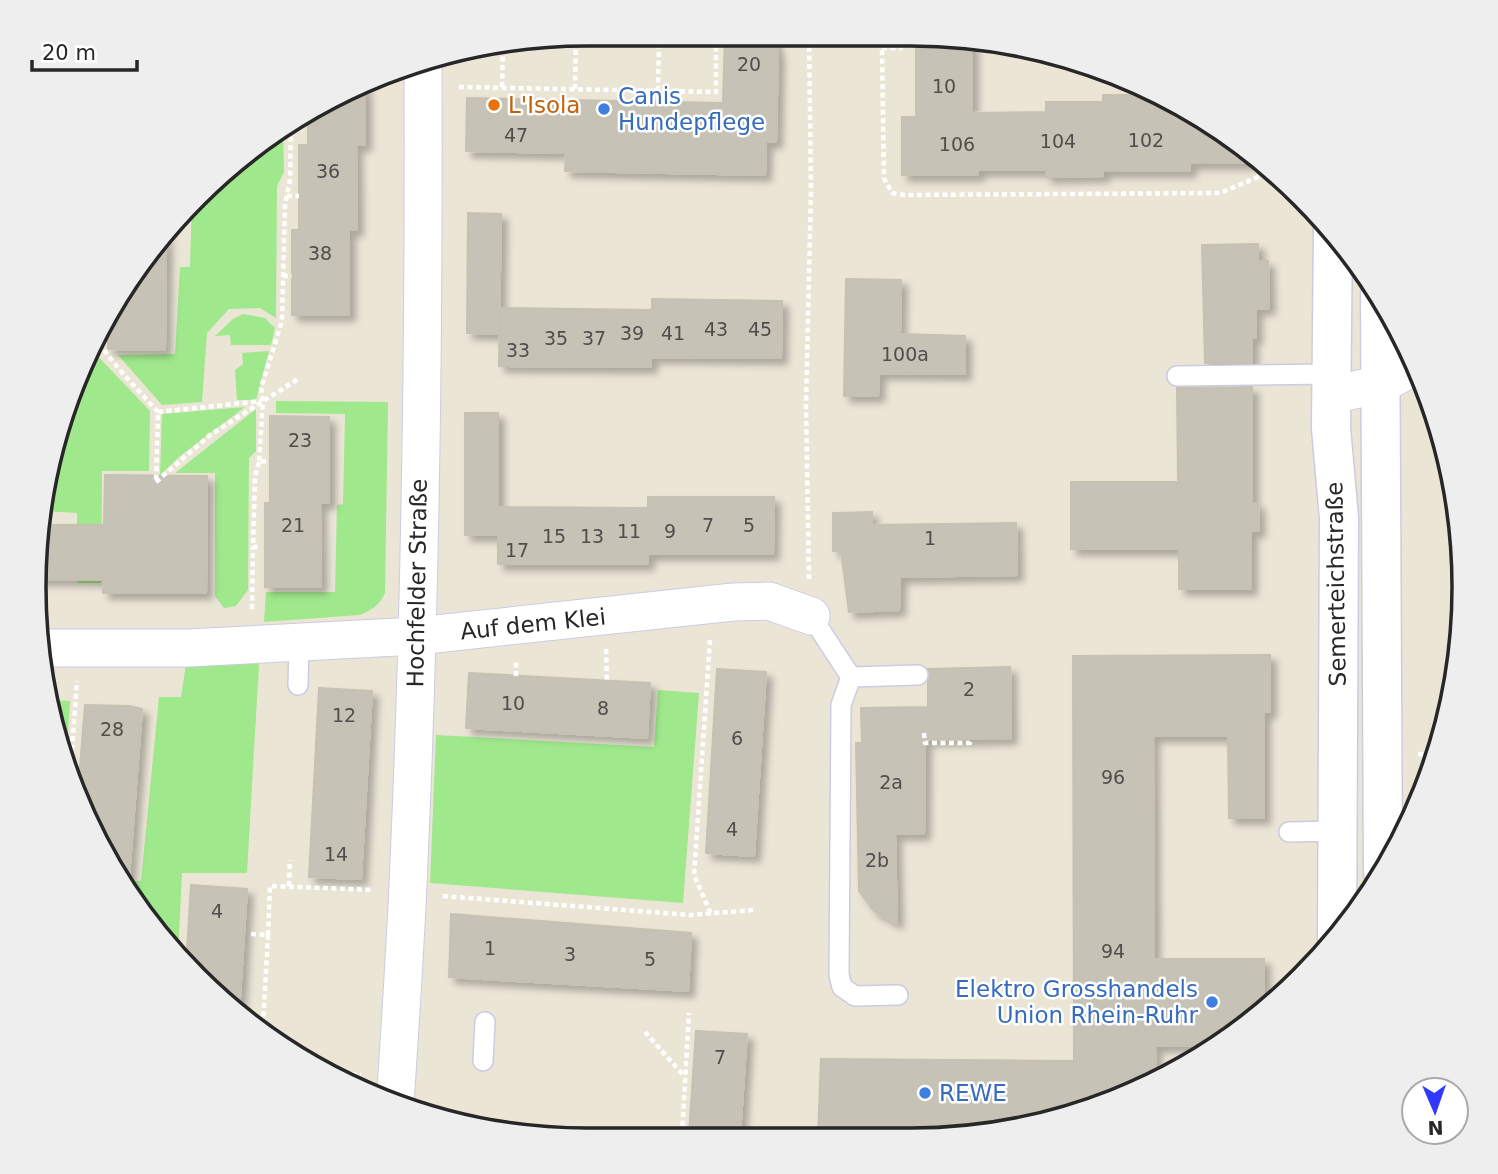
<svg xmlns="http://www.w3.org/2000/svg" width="1498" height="1174" font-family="'DejaVu Sans',sans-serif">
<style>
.green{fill:#9fe88c}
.building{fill:#c6c2b6;stroke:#c6c1b0;stroke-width:2;filter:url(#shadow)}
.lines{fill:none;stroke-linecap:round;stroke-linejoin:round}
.service-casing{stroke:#cbcce2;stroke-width:22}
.minor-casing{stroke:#cbcce2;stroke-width:39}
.secondary-casing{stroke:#cbcce2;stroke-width:41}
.path{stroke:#fff;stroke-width:4.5;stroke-dasharray:5 3.5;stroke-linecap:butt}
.service{stroke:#fff;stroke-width:19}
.minor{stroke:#fff;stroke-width:37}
.secondary{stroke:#fff;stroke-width:38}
.food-dot{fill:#e8710a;stroke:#fff;stroke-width:2.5}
.shop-dot{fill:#3f7fe0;stroke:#fff;stroke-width:2.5}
.labels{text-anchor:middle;stroke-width:5;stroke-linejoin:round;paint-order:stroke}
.number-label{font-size:19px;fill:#4f4e4b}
.shop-label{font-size:23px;fill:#366cbe;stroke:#fff;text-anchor:start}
.food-label{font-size:23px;fill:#c56008;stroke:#fff;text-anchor:start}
.street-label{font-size:23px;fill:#272727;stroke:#fff}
.rim{fill:none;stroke:#272727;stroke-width:3.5}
</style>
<defs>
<filter id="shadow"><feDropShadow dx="6" dy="6" stdDeviation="3.5" flood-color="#0004"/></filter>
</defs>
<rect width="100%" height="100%" fill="#ebe5d6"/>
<g class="green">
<path d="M283 128 284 172 277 186 276 318 260 308 229 309 207 333 202 402 162 405 118 355 175 354 180 267H190L192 200Z"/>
<path d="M243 314 265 318 275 328 271 345H231L230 335 215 336 233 319Z"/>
<path d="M91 349 150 411 149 471H102L101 583H77V513L43 511 52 444Z"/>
<path d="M269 351 256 400H237L235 370 243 364 242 353Z"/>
<path d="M276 401 388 402 385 593C379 606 372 610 359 615L264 622 266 592H335L337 505 343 504 345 414 276 413Z"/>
<path d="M245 407 180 456 160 475 162 414Z"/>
<path d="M256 409V451L249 458 248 590 236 606 224 608 215 596V473H175Z"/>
<path d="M186 664H259L247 873H182L178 956 120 881H141L159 697H181Z"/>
<path d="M658 690 699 693 683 903 430 883 436 735 654 747Z"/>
<path d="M48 700 70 701 66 763 52 731Z"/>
</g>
<g class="building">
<path d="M725 34H772L778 53 776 142H766L765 175 565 171 566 153 466 151 467 98 723 103Z"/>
<path d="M916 34H947L972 40V113L1046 112V102H1103V95H1149L1248 148 1264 163H1190V171H1103V176L1046 177V170H978V175H902V117H916Z"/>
<path d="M365 85V145H356L357 230H349V315H292V230H299V145H308V109Z"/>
<path d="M468 213 501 214 499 334 467 333Z"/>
<path d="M166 234 165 350 108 349V309Z"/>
<path d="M1258 244V261H1268L1269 308 1256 309V338H1252V363H1205L1202 245Z"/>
<path d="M846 279 901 280 900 334 965 336V374L879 373 878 396H844Z"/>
<path d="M652 299 782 301 781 358 651 357V367L499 366 500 308 652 310Z"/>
<path d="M1252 387V503H1258L1259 531H1251V589H1179V549H1071V482H1178L1177 388Z"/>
<path d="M465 413H498V507L648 508V497H774L773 554H648V564H498V535H465Z"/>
<path d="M270 416 329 417V503H320L321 587H265V503H270Z"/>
<path d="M105 475 207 476 206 593H103L104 580 34 579 41 525H104Z"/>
<path d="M872 512V525L1016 523 1017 575 900 577 899 610 849 612 841 551H833V513Z"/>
<path d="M1270 655V712H1264V818H1229L1228 736H1153L1154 959H1264V1012L1218 1045 1155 1046 1156 1081 1089 1111 948 1140 818 1137 821 1059 1074 1061 1073 656Z"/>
<path d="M1010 667 1011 738 925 740 924 834H895L897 923 874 911 859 891 856 743H862L861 708 928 707V682L930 675 928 669Z"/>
<path d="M717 669 766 672 754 856 706 853Z"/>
<path d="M469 673 650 683 647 738 466 728Z"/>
<path d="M319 688 372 691 361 879 309 877Z"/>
<path d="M85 705 130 706 142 709 128 891 108 864 78 793Z"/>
<path d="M191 885 247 889 239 1014 195 978 186 967Z"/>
<path d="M451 914 691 933 688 991 449 977Z"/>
<path d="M696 1031 747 1034 740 1135 689 1134Z"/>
</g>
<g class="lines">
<defs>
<g id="service">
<path d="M1177 376 1332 374"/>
<path d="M811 616 851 677 918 675"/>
<path d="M851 677 841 705 839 975 842 987 855 996 898 995"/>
<path d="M298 685 299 644"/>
<path d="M1289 832 1337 831"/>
<path d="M483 1061 485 1022"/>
</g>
<g id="minor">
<path d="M1332 395 1381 384 1416 366"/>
<path d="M41 648H189L417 636 733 602 769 601 811 616"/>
<path d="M395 1105C400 1024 406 942 409 861 421 595 424 327 423 61"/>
</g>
<g id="secondary">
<path d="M1333 230 1331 428 1339 518 1337 938"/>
<path d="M1380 295 1383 872"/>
</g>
</defs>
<use href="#service" class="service-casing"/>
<use href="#minor" class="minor-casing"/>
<use href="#secondary" class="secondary-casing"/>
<g class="path">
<path d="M877 34 882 48 884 178 892 193 904 195 1220 193 1273 171"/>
<path d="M882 48H903"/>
<path d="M459 87 716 92V34"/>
<path d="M502 87 503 44"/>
<path d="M575 89 576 35"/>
<path d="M658 91 659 33"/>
<path d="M287 196H299"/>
<path d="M283 276H292"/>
<path d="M97 335C98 350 145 397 158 412L156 482"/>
<path d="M158 412 261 401"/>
<path d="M266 461 259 462 263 400 261 388 282 321 285 204 290 180 291 122"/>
<path d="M259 462 255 477 253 547H259"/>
<path d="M156 482 210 435 298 379"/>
<path d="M809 579 806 405 811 190 809 34"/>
<path d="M252 609 253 547"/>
<path d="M710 640 694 875 711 914"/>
<path d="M606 649 607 681"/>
<path d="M516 676V662"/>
<path d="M924 733 925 743H970V739"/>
<path d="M1418 754 1437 755"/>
<path d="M70 775 77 681"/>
<path d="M289 886 290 860"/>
<path d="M443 896 690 915 754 910"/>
<path d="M251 934 268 935 263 1025"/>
<path d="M268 935 270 886 374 890"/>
<path d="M251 1024 263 1025V1034"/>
<path d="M645 1032 684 1076"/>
<path d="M326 1072 361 1075"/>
<path d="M682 1134 689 1013"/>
</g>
<use href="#service" class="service"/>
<use href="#minor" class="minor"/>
<use href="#secondary" class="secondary"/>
</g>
<circle class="food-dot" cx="494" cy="105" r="7"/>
<g class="shop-dot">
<circle cx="604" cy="109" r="7"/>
<circle cx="1212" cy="1002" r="7"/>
<circle cx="925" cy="1093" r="7"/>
</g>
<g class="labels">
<g class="number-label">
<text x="749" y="71">20</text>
<text x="944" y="93">10</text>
<text x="516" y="142">47</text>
<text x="1146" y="147">102</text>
<text x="1058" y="148">104</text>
<text x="957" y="151">106</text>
<text x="328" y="178">36</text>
<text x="320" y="260">38</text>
<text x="716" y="336">43</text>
<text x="760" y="336">45</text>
<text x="632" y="340">39</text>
<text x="673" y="340">41</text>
<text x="556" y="345">35</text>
<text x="594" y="345">37</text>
<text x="518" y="357">33</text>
<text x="905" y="361">100a</text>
<text x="300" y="447">23</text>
<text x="293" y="532">21</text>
<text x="708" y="532">7</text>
<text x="749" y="532">5</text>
<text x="629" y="538">11</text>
<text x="670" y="538">9</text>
<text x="554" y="543">15</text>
<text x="592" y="543">13</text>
<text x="930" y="545">1</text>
<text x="517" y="557">17</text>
<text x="969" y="696">2</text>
<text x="513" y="710">10</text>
<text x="603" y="715">8</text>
<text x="344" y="722">12</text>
<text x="112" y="736">28</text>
<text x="737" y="745">6</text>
<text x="1113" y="784">96</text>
<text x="891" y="789">2a</text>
<text x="732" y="836">4</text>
<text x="336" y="861">14</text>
<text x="877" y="867">2b</text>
<text x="217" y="918">4</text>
<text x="490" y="955">1</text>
<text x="1113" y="958">94</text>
<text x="570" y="961">3</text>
<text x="650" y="966">5</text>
<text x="720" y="1064">7</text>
</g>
<g class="shop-label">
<text x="618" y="104">Canis<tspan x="618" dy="26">Hundepflege</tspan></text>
<text x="1198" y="997" text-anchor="end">Elektro Grosshandels<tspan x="1198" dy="26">Union Rhein-Ruhr</tspan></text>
<text x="939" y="1101">REWE</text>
</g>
<g class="food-label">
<text x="508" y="113">L'Isola</text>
</g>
<g class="street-label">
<text transform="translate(417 583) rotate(-89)" y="8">Hochfelder Straße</text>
<text transform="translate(1336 584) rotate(-91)" y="8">Semerteichstraße</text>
<text transform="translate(533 624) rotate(-6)" y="8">Auf dem Klei</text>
</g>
</g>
<path d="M0 0H1498V1174H0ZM587 46H911A541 541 0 0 1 1452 587V587A541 541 0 0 1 911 1128H587A541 541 0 0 1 46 587V587A541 541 0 0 1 587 46Z" fill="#eee" fill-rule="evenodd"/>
<path class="rim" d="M587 46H911A541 541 0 0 1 1452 587V587A541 541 0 0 1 911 1128H587A541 541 0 0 1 46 587V587A541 541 0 0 1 587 46Z"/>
<g transform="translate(1435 1111) rotate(178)"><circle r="33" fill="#ffffff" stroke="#a9a9a9" stroke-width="2"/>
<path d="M0-5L12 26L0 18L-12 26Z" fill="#2f39ff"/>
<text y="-10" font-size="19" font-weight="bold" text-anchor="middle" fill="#272727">N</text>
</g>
<path d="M32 60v10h105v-10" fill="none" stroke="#272727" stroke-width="3.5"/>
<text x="42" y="60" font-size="21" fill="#272727" stroke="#ffffff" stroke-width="5" paint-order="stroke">20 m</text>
</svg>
